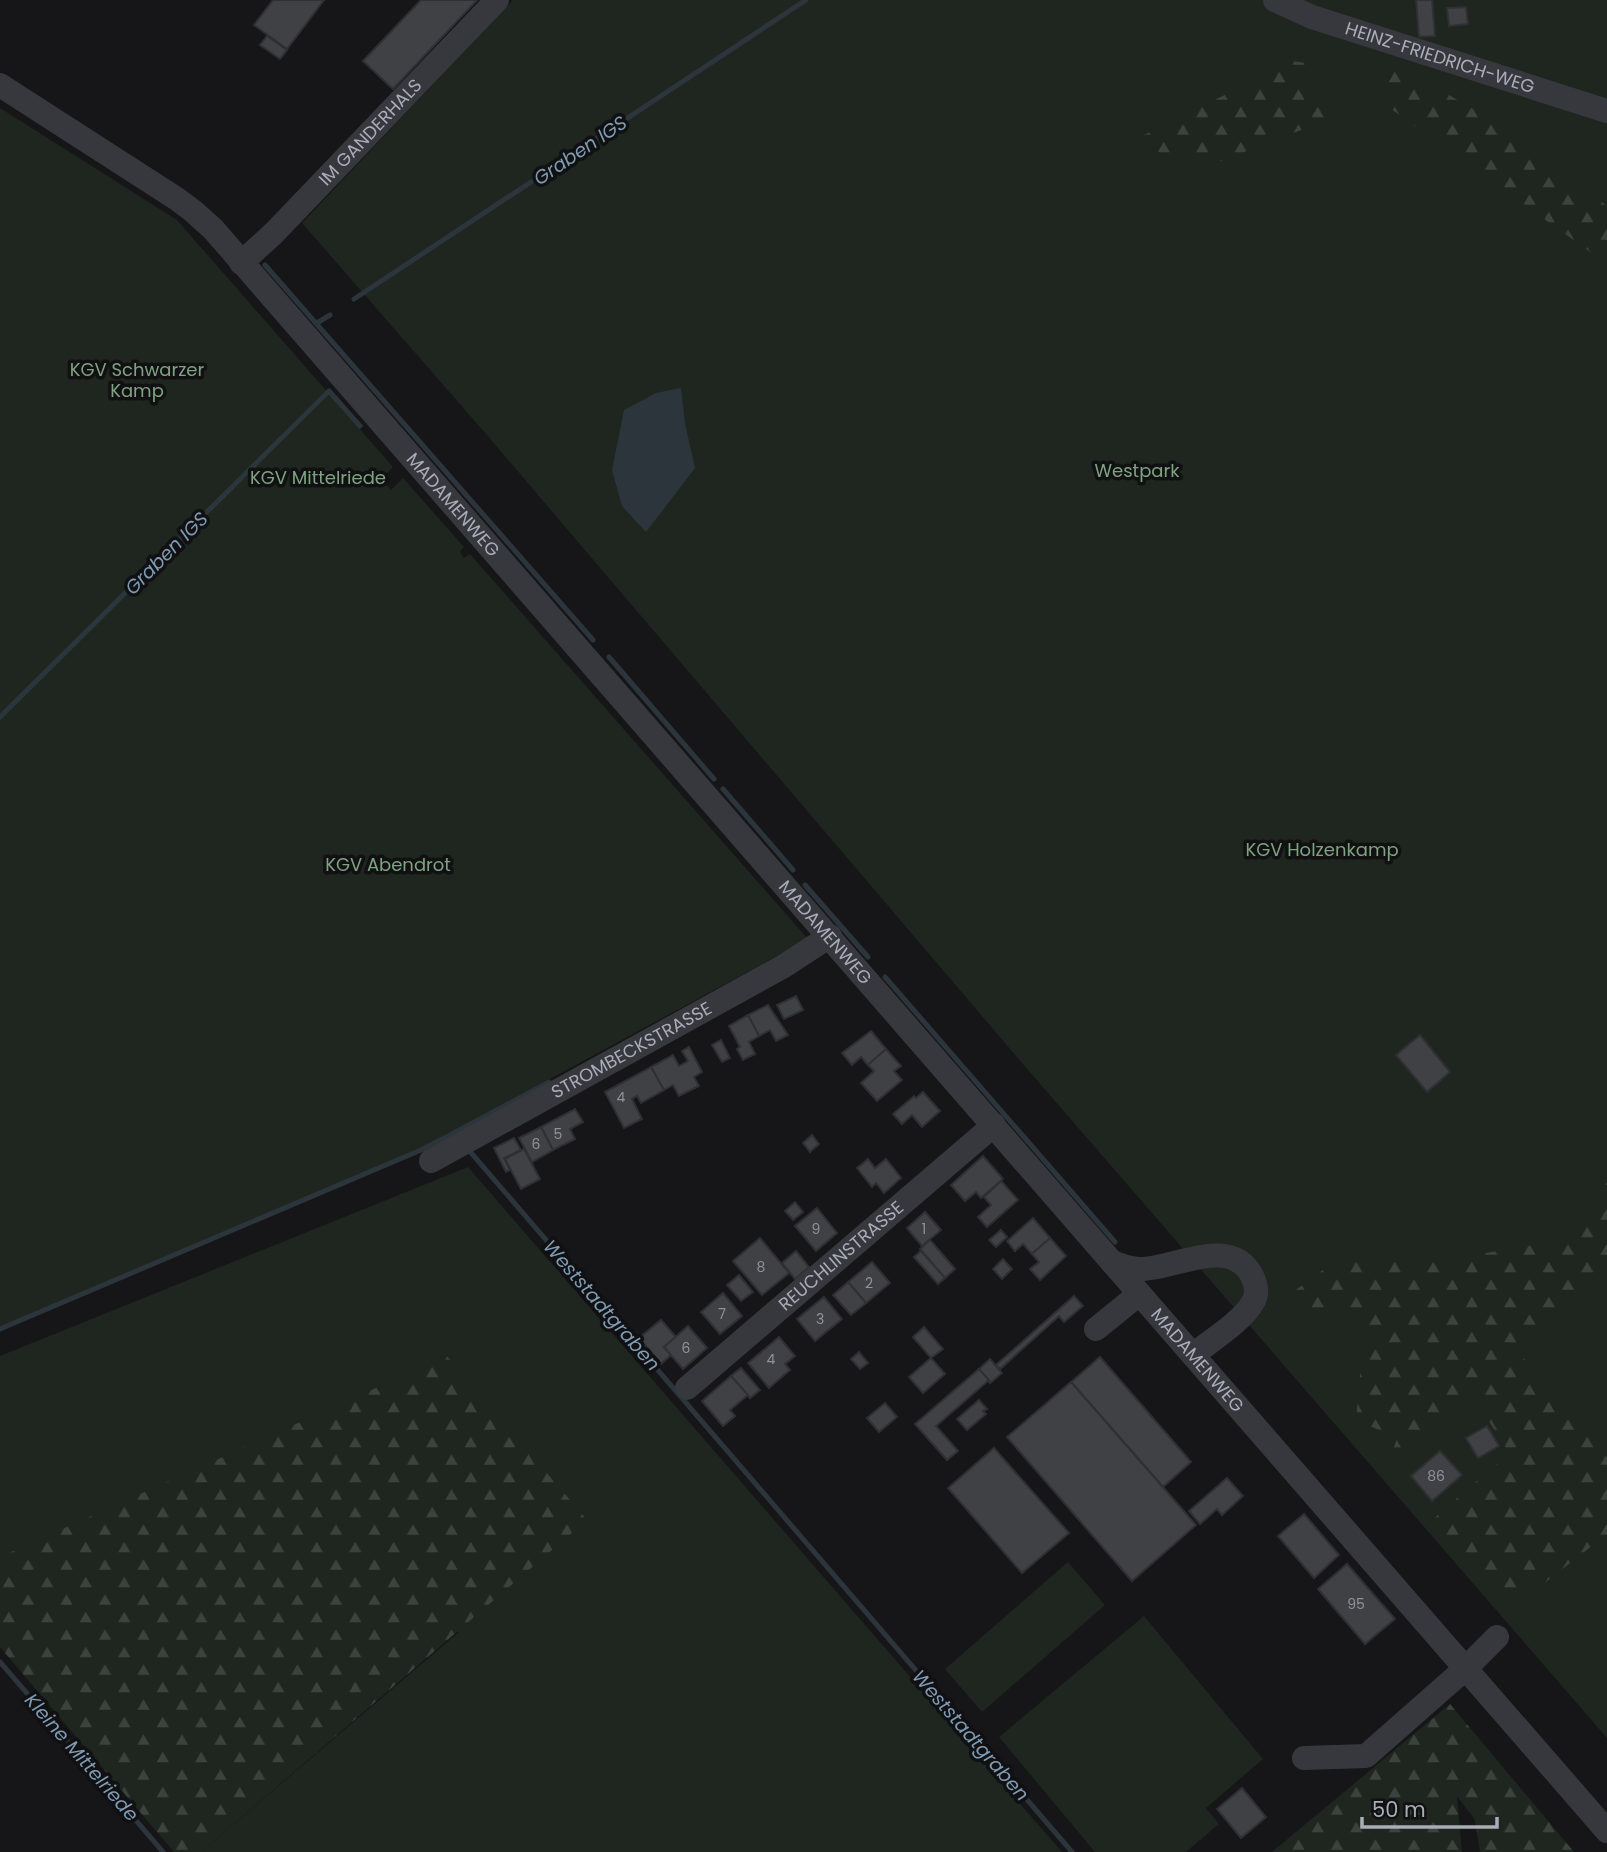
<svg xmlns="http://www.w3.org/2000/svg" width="1607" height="1852" font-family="Poppins,sans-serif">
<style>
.green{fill:#1e261f}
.forest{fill:url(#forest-firs)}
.water{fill:#2c353c}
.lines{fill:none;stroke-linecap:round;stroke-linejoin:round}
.stream{stroke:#2c353c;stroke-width:5}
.building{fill:#404145;stroke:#303034;stroke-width:2}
.minor{stroke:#37383d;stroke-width:24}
.labels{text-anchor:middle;stroke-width:7;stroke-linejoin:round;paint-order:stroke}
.number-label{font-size:14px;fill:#8e929b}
.street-label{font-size:18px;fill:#a8adb8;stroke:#111113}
.park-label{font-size:18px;fill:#7fa381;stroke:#111113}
.water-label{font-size:19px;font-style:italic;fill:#7f9bb3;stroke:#111113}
</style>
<defs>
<pattern id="forest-firs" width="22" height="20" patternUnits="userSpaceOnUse" patternTransform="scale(1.75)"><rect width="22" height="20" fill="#1e261f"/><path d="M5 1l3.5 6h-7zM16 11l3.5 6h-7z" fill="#3c433d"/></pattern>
</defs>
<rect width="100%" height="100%" fill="#161618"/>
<g class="green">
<path d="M513 0H1607V1738L1022 1063 486 434 302 223Z"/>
<path d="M0 108 177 220 393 467 381 479 391 490 403 478 464 547 460 552 464 558 470 554 808 939 423 1148 0 1327Z"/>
<path d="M468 1167 1062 1852H201L459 1632 0 1557V1356Z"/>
<path d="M1068 1562 1105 1605 982 1712 945 1669Z"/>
<path d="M1144 1616 1263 1759 1206 1808 1219 1824 1186 1852H1095L999 1737Z"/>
</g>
<g class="forest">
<path d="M1380 55 1487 117 1607 206V264L1387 106Z"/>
<path d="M1293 61 1305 63 1327 120 1205 167 1150 149 1142 136Z"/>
<path d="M1607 1182V1271L1518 1351 1607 1458V1534L1537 1589 1501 1600 1432 1520 1509 1453 1473 1396 1389 1469 1386 1466 1398 1437 1356 1421 1365 1317 1305 1309 1289 1295 1343 1255 1467 1256 1554 1242 1591 1212Z"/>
<path d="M447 1356 587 1520 201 1852H174L0 1647V1557Z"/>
<path d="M1450 1704 1574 1852H1480L1475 1820 1457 1796 1462 1852H1272Z"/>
</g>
<path class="water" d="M681 388 685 423 695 468 646 532 622 506 612 470 624 410 656 393Z"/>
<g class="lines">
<g class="stream">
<path d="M265 265 593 640"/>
<path d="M354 299 806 0"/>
<path d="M317 323 330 315"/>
<path d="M609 657 714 779"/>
<path d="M0 717 329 391 360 426"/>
<path d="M723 789 793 870"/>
<path d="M805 885 868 957"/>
<path d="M885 977 1115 1242"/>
<path d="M454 1133 549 1082"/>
<path d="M467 1148 1072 1852"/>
<path d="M0 1329 421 1150 454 1133 458 1138"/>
<path d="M0 1662 163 1852"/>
</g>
</g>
<g class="building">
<path d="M273 0H324L287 49 254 25Z"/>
<path d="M421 0H477L393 89 363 61Z"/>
<path d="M1416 0H1432L1435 36 1419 37Z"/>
<path d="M1466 7 1468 24 1449 26 1447 8Z"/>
<path d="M267 36 287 50 280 59 260 45Z"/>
<path d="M796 996 803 1010 784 1019 777 1005Z"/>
<path d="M768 1005 788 1035 776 1041 770 1030 759 1036 748 1015Z"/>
<path d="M748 1015 759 1036 749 1042 755 1054 743 1060 737 1049 740 1047 729 1026Z"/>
<path d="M871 1031 886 1049 868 1065 861 1057 852 1065 842 1053Z"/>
<path d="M1420 1035 1450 1072 1427 1092 1396 1055Z"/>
<path d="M721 1040 730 1058 722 1062 712 1045Z"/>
<path d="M689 1047 702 1072 694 1077 699 1086 679 1096 673 1085 664 1090 651 1067 673 1055 679 1066 688 1061 682 1051Z"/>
<path d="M886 1049 901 1066 894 1071 902 1080 877 1101 861 1083 874 1071 868 1065Z"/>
<path d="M651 1067 664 1090 641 1103 637 1096 632 1099 642 1119 624 1128 605 1092Z"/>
<path d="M923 1092 940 1111 922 1127 912 1115 902 1124 893 1114 914 1096 916 1098Z"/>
<path d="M575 1109 583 1122 570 1129 575 1139 553 1150 541 1127Z"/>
<path d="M541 1127 553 1150 532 1162 519 1138Z"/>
<path d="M812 1135 819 1144 810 1152 803 1143Z"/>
<path d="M514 1138 521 1150 504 1158 510 1170 506 1172 494 1148Z"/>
<path d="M524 1149 540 1179 521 1189 505 1159Z"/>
<path d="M983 1156 1003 1179 981 1198 976 1192 965 1201 951 1185Z"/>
<path d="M868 1159 875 1168 886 1159 901 1178 884 1193 876 1183 872 1187 857 1168Z"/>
<path d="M1001 1181 1018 1200 987 1227 978 1217 991 1205 984 1197Z"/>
<path d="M795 1202 803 1212 793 1220 785 1211Z"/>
<path d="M817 1208 837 1233 816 1251 795 1226Z"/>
<path d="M925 1212 941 1230 922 1246 907 1228Z"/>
<path d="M1033 1218 1050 1238 1032 1254 1023 1244 1015 1251 1007 1241Z"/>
<path d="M1001 1230 1007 1237 996 1247 989 1240Z"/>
<path d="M760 1238 789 1273 762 1295 733 1261Z"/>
<path d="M1050 1238 1066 1256 1040 1280 1030 1269 1039 1262 1032 1254Z"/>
<path d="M930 1240 955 1269 945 1278 920 1249Z"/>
<path d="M796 1251 809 1267 795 1279 782 1263Z"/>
<path d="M921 1251 945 1278 938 1284 914 1257Z"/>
<path d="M1003 1259 1012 1269 1002 1279 993 1269Z"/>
<path d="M872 1262 890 1283 866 1303 848 1282Z"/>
<path d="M739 1275 753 1292 741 1301 727 1285Z"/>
<path d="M848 1282 866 1303 851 1315 833 1295Z"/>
<path d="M723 1293 742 1316 720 1334 701 1312Z"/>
<path d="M1074 1296 1083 1306 1064 1322 1059 1316 1000 1369 996 1365Z"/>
<path d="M824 1297 842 1319 815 1341 797 1319Z"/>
<path d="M661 1320 676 1337 664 1347 671 1355 661 1364 639 1338Z"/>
<path d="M688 1326 707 1348 683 1369 664 1347Z"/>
<path d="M924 1327 943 1349 931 1358 913 1337Z"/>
<path d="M779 1337 795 1356 785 1364 790 1370 769 1388 748 1363Z"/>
<path d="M859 1352 868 1363 860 1369 851 1359Z"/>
<path d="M1100 1357 1191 1462 1163 1487 1071 1382Z"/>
<path d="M931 1358 945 1374 923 1393 909 1377Z"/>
<path d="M990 1359 1002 1373 990 1383 979 1369Z"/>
<path d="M741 1368 760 1390 750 1398 731 1376Z"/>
<path d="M979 1369 989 1380 936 1426 958 1451 947 1460 915 1424Z"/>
<path d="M731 1376 748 1395 730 1410 735 1416 723 1426 702 1401Z"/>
<path d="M1071 1382 1196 1525 1132 1581 1007 1437Z"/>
<path d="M979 1400 987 1409 983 1411 986 1414 967 1430 957 1419Z"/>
<path d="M885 1403 897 1417 879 1432 867 1418Z"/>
<path d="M1487 1426 1499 1446 1478 1458 1466 1438Z"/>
<path d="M994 1448 1069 1533 1022 1573 948 1488Z"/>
<path d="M1440 1451 1462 1475 1432 1501 1411 1476Z"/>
<path d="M1227 1478 1243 1496 1222 1515 1217 1509 1200 1524 1189 1511Z"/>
<path d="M1304 1514 1339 1555 1314 1578 1278 1536Z"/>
<path d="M1347 1564 1395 1619 1365 1644 1318 1589Z"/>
<path d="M1242 1788 1266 1817 1241 1838 1217 1809Z"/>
</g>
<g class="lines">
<g class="minor">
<path id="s1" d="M1275 0 1312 17 1607 111"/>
<path id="s2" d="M0 85 177 199 193 211 213 229 1607 1831"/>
<path id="s3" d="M241 263 274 233 497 0"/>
<path id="s4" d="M431 1161 784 966 830 936"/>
<path d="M1112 1262C1122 1266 1132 1270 1143 1269 1176 1268 1231 1235 1252 1276 1256 1284 1258 1294 1253 1302 1243 1321 1210 1341 1193 1355"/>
<path d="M1096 1329 1139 1294"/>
<path id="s5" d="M687 1388 994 1125"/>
<path d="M1304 1758 1366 1756 1466 1668 1497 1637"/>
</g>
</g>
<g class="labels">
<g class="number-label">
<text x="621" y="1102">4</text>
<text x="558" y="1139">5</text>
<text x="536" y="1149">6</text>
<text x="816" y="1234">9</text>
<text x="924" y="1234">1</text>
<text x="761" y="1272">8</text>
<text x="869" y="1288">2</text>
<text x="722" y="1319">7</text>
<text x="820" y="1324">3</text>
<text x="686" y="1353">6</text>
<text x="771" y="1364">4</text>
<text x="1436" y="1481">86</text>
<text x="1356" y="1609">95</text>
</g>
<g class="street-label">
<text dy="6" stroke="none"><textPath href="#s1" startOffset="175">HEINZ-FRIEDRICH-WEG</textPath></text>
<text dy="6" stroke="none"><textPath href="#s3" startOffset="184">IM GANDERHALS</textPath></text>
<text dy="6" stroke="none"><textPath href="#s2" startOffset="623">MADAMENWEG</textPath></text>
<text dy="6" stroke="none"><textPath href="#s2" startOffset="1190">MADAMENWEG</textPath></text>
<text dy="6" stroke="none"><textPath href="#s4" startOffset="229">STROMBECKSTRASSE</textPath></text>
<text dy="6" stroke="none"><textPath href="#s5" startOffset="203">REUCHLINSTRASSE</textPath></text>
<text dy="6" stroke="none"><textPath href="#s2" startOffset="1757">MADAMENWEG</textPath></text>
</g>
<g class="park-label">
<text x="137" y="376">KGV Schwarzer<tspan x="137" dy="21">Kamp</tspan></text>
<text x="1137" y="477">Westpark</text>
<text x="318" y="484">KGV Mittelriede</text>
<text x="1322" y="856">KGV Holzenkamp</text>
<text x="388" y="871">KGV Abendrot</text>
</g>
<g class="water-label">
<text transform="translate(580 150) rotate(-34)" y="7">Graben IGS</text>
<text transform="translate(166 553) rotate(-45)" y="7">Graben IGS</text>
<text transform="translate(602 1305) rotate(49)" y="7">Weststadtgraben</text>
<text transform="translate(971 1735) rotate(49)" y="7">Weststadtgraben</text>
<text transform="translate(82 1757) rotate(49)" y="7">Kleine Mittelriede</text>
</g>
</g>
<path d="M1362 1817v10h135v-10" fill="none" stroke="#a8adb8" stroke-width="3.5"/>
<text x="1372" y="1817" font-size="21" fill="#a8adb8" stroke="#111113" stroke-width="5" paint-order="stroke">50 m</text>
</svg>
